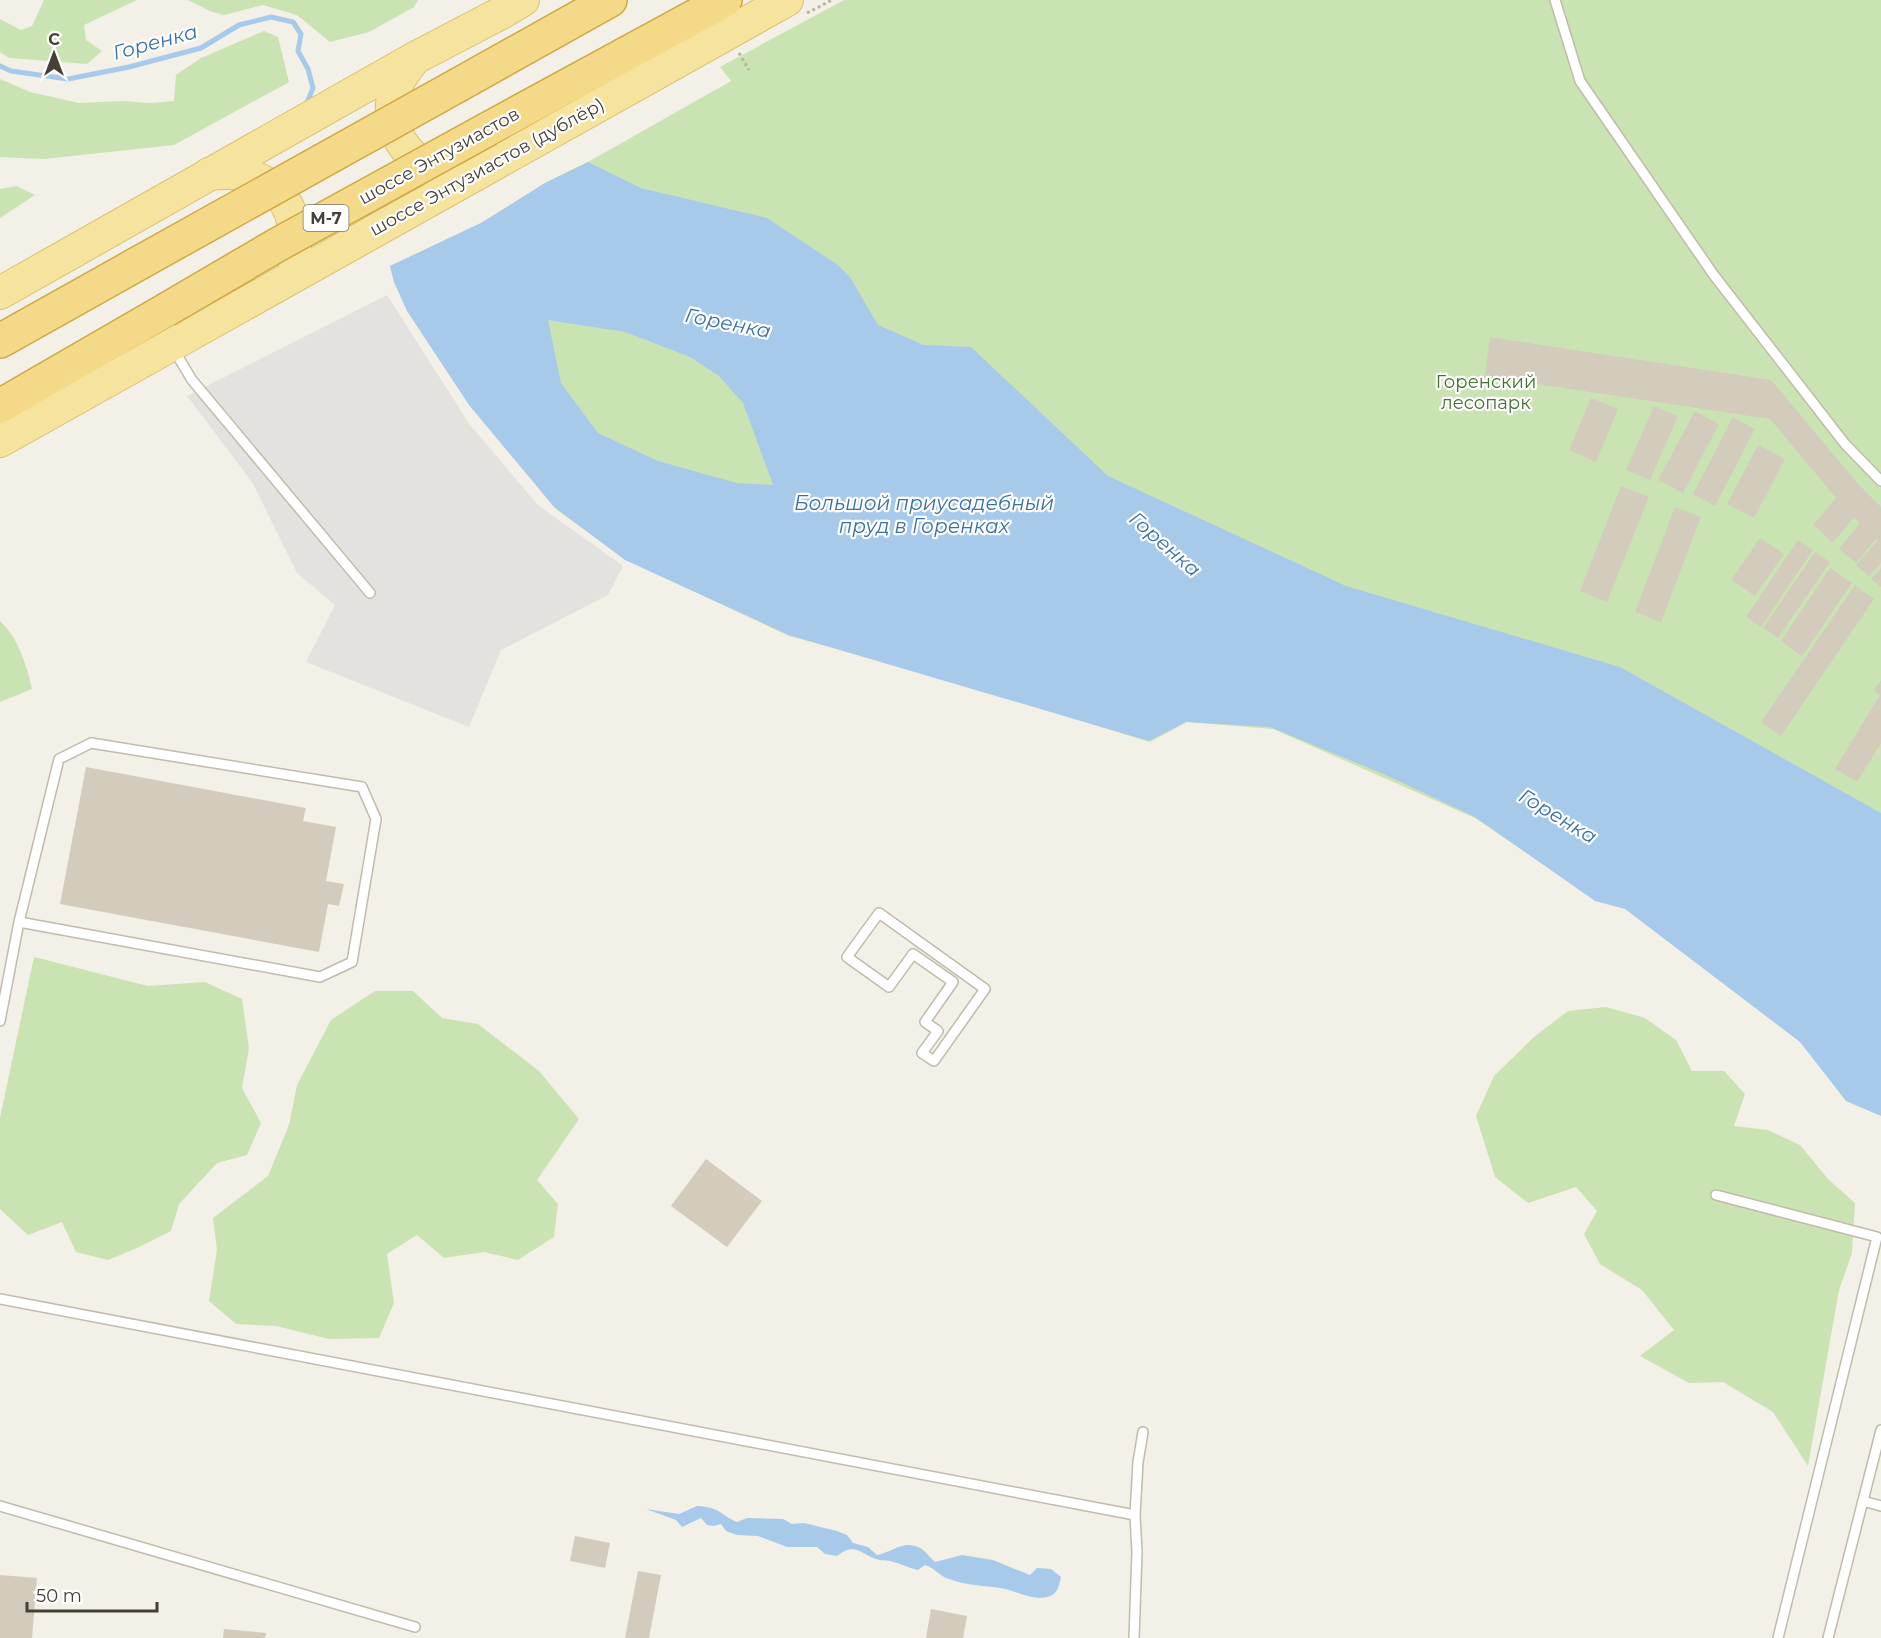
<svg xmlns="http://www.w3.org/2000/svg" width="1881" height="1638" font-family="Montserrat,sans-serif">
<style>
.green{fill:#cae3b3}
.parking{fill:#e4e2df}
.water{fill:#a8caea;fill-rule:evenodd}
.lines{fill:none;stroke-linecap:round;stroke-linejoin:round}
.stream{stroke:#a8caea;stroke-width:5}
.building{fill:#d3ccbd}
.service-casing{stroke:#c0bbad;stroke-width:12}
.primary-casing{stroke:#d9c26e;stroke-width:34}
.trunk-casing{stroke:#d0a843;stroke-width:36}
.path{stroke:#bdb49d;stroke-width:3;stroke-dasharray:3 3;stroke-linecap:butt}
.service{stroke:#fff;stroke-width:9}
.primary{stroke:#f6e39d;stroke-width:32}
.trunk{stroke:#f4da88;stroke-width:33}
.trunk-bridge-casing{stroke:#d0a843;stroke-width:36;stroke-linecap:butt}
.trunk-bridge{stroke:#f4da88;stroke-width:33}
.labels{text-anchor:middle;stroke-width:4.5;stroke-linejoin:round;paint-order:stroke}
.shield{fill:#fff;stroke:#7d7973;stroke-width:1.5}
.shield-label{font-size:16px;font-weight:bold;fill:#454037}
.street-label{font-size:18px;fill:#454037;stroke:#fff}
.park-label{font-size:18px;fill:#43712f;stroke:#fff}
.water-label{font-size:20px;font-style:italic;fill:#3970a7;stroke:#fff}
</style>
<rect width="100%" height="100%" fill="#f2f0e7"/>
<g class="green">
<path d="M44 0H137L84 25 86 40 102 51 87 64 9 58 0 52V19L21 30 32 26Z"/>
<path d="M188 0H418L414 7 369 32 330 42 297 15 263 5 224 15 210 11Z"/>
<path d="M844 0H1881V1114L1803 1044 1625 907 1597 901 1475 818 1273 729 1187 722 1150 742 900 666 789 636 627 560 557 510 472 405 407 310 394 282 390 266 481 223 545 183 588 162 731 81 720 67Z"/>
<path d="M264 31 278 37 289 82 174 145 44 159 0 157V79L30 92 79 103 122 101 150 103 174 101 176 75 201 58Z"/>
<path d="M17 186 35 195 0 218V189Z"/>
<path d="M0 621C19 639 26 664 32 689L0 702Z"/>
<path d="M34 957 148 986 205 982 242 999 249 1048 242 1088 261 1123 247 1155 217 1163 179 1204 171 1231 137 1248 108 1260 76 1252 62 1222 28 1235 0 1209V1118Z"/>
<path d="M375 991H413L442 1018 478 1024 539 1071 579 1119 537 1180 558 1204 554 1237 518 1260 484 1252 444 1258 417 1235 387 1254 394 1303 379 1338 329 1339 276 1326 236 1324 209 1301 217 1250 213 1218 268 1176 289 1125 297 1085 331 1020Z"/>
<path d="M1606 1007 1645 1018 1676 1040 1692 1071H1724L1745 1094 1734 1126 1768 1130 1800 1145 1828 1179 1855 1203 1852 1253 1839 1290 1808 1466 1773 1412 1723 1382 1689 1383 1640 1356 1674 1330 1642 1290 1600 1264 1584 1234 1597 1211 1576 1187 1528 1203 1495 1177 1476 1116 1494 1076 1534 1037 1568 1011Z"/>
</g>
<path class="parking" d="M387 295 470 425 538 505 623 566 608 595 501 650 469 727 306 662 335 605 297 573 252 482 187 396Z"/>
<g class="water">
<path d="M588 162 641 188 767 218 838 265 850 277 878 325 924 345 971 347 1108 476 1346 586 1620 667 1881 813V1116L1846 1101 1800 1042 1625 909 1595 901 1475 817 1388 776 1270 727 1186 722 1149 741 789 635 625 560 554 507 469 405 407 311 394 282 390 266 481 223 545 183ZM548 320 625 332 690 357 719 376 743 403 773 485 737 483 658 461 598 433 561 383Z"/>
<path d="M697 1506C720 1507 719 1514 737 1522L747 1518 783 1519 792 1524 804 1523 837 1531 847 1535 853 1543 868 1547 877 1555C892 1552 905 1539 920 1548 926 1551 930 1558 935 1562L962 1555 993 1560 1030 1575 1037 1568 1051 1569 1061 1577C1059 1585 1058 1593 1050 1596 1036 1602 1018 1592 1005 1589 986 1585 967 1586 949 1579 939 1576 935 1568 925 1565L918 1570C908 1568 900 1563 890 1561 885 1560 881 1561 876 1559 860 1553 854 1542 837 1556L825 1554 817 1547H787L758 1536 737 1535 726 1531 721 1524 714 1526 707 1525 701 1518 682 1527 676 1520 646 1509 679 1514Z"/>
</g>
<g class="lines">
<path class="stream" d="M0 66 11 71 68 79 129 67 201 48 239 25 271 17 293 22 301 34 298 51 308 69 313 88 306 105"/>
</g>
<g class="building">
<path d="M1490 337 1771 380 1859 485 1881 507V563L1869 576 1856 565 1878 540 1876 539 1856 563 1839 549 1860 523 1854 517 1833 543 1813 525 1836 498 1770 419 1485 376Z"/>
<path d="M1591 398 1618 409 1596 462 1569 450Z"/>
<path d="M1654 406 1678 416 1650 480 1626 470Z"/>
<path d="M1695 411 1719 424 1683 493 1658 480Z"/>
<path d="M1733 417 1755 429 1715 506 1693 494Z"/>
<path d="M1758 445 1785 459 1754 518 1727 504Z"/>
<path d="M1621 486 1649 497 1607 602 1580 591Z"/>
<path d="M1675 507 1701 517 1661 622 1635 612Z"/>
<path d="M1760 538 1784 554 1755 596 1731 580Z"/>
<path d="M1798 540 1813 550 1761 627 1746 617Z"/>
<path d="M1815 552 1830 562 1778 638 1763 628Z"/>
<path d="M1830 568 1852 583 1802 656 1781 641Z"/>
<path d="M1881 568V587L1871 579Z"/>
<path d="M1855 585 1874 599 1781 736 1761 722Z"/>
<path d="M1881 680V743L1857 782 1835 769 1880 695 1874 691Z"/>
<path d="M86 767 306 808 303 821 336 827 326 881 344 884 339 906 328 904 319 952 60 904Z"/>
<path d="M706 1159 762 1201 727 1247 671 1206Z"/>
<path d="M575 1536 610 1543 605 1568 570 1561Z"/>
<path d="M638 1571 661 1575 649 1638H625Z"/>
<path d="M0 1575 37 1578 32 1638H0Z"/>
<path d="M931 1609 967 1616 963 1638H926Z"/>
<path d="M224 1629 266 1633 265 1638H223Z"/>
</g>
<g class="lines">
<defs>
<g id="service">
<path d="M1555 0 1580 81 1713 274 1845 444 1881 481"/>
<path d="M174 350 192 380 370 593"/>
<path d="M879 913 985 989 934 1061 922 1053 938 1031 925 1022 953 982 913 954 889 987 847 957Z"/>
<path d="M0 1021 19 922 59 759 91 743 362 787 376 819 352 962 320 977 19 922"/>
<path d="M1716 1195 1877 1237 1778 1638"/>
<path d="M0 1299 1135 1515"/>
<path d="M1863 1501 1881 1506"/>
<path d="M0 1506 415 1627"/>
<path d="M1134 1638 1137 1552 1135 1515 1138 1462 1143 1432"/>
<path d="M1828 1638 1881 1430"/>
</g>
<g id="primary">
<path d="M414 59C408 68 400 76 396 87 381 125 407 165 447 173"/>
<path d="M209 174C220 173 230 172 241 174 283 181 302 219 293 258"/>
<path d="M0 293 415 58 503 12 523 0"/>
<path d="M0 441 787 0"/>
</g>
<g id="trunk">
<path d="M460 84 610 0"/>
<path d="M488 129 725 0"/>
<path d="M0 341 139 263"/>
<path d="M0 406 166 310"/>
</g>
</defs>
<use href="#service" class="service-casing"/>
<use href="#primary" class="primary-casing"/>
<use href="#trunk" class="trunk-casing"/>
<g class="path">
<path d="M807 13 832 0"/>
<path d="M739 53 749 70"/>
</g>
<use href="#service" class="service"/>
<use href="#primary" class="primary"/>
<use href="#trunk" class="trunk"/>
<defs>
<g id="trunk-bridge">
<path d="M139 263 460 84"/>
<path d="M166 310 277 245 488 129"/>
</g>
</defs>
<use href="#trunk-bridge" class="trunk-bridge-casing"/>
<use href="#trunk-bridge" class="trunk-bridge"/>
</g>
<g class="labels">
<rect class="shield" x="303.5" y="205" width="45" height="26" rx="4.5"/>
<g class="shield-label">
<text x="326" y="224">М-7</text>
</g>
<g class="street-label">
<text transform="translate(439 156) rotate(-29)" y="6">шоссе Энтузиастов</text>
<text transform="translate(487 167) rotate(-29)" y="6">шоссе Энтузиастов (дублёр)</text>
</g>
<g class="park-label">
<text x="1486" y="388">Горенский<tspan x="1486" dy="21">лесопарк</tspan></text>
</g>
<g class="water-label">
<text transform="translate(155 42) rotate(-15)" y="7">Горенка</text>
<text transform="translate(728 323) rotate(11)" y="7">Горенка</text>
<text x="924" y="510">Большой приусадебный<tspan x="924" dy="23">пруд в Горенках</tspan></text>
<text transform="translate(1165 544) rotate(41)" y="7">Горенка</text>
<text transform="translate(1558 816) rotate(31)" y="7">Горенка</text>
</g>
</g>
<g transform="translate(54 54)" stroke="#ffffff" stroke-width="4.5" paint-order="stroke">
<path d="M0-4.5L10 22L0 15L-10 22Z" fill="#454037"/>
<text y="-9" font-size="16" font-weight="bold" text-anchor="middle" fill="#454037">С</text>
</g>
<path d="M27 1602v9h130v-9" fill="none" stroke="#454037" stroke-width="3"/>
<text x="36" y="1602" font-size="18" fill="#454037" stroke="#ffffff" stroke-width="4.5" paint-order="stroke">50 m</text>
</svg>
